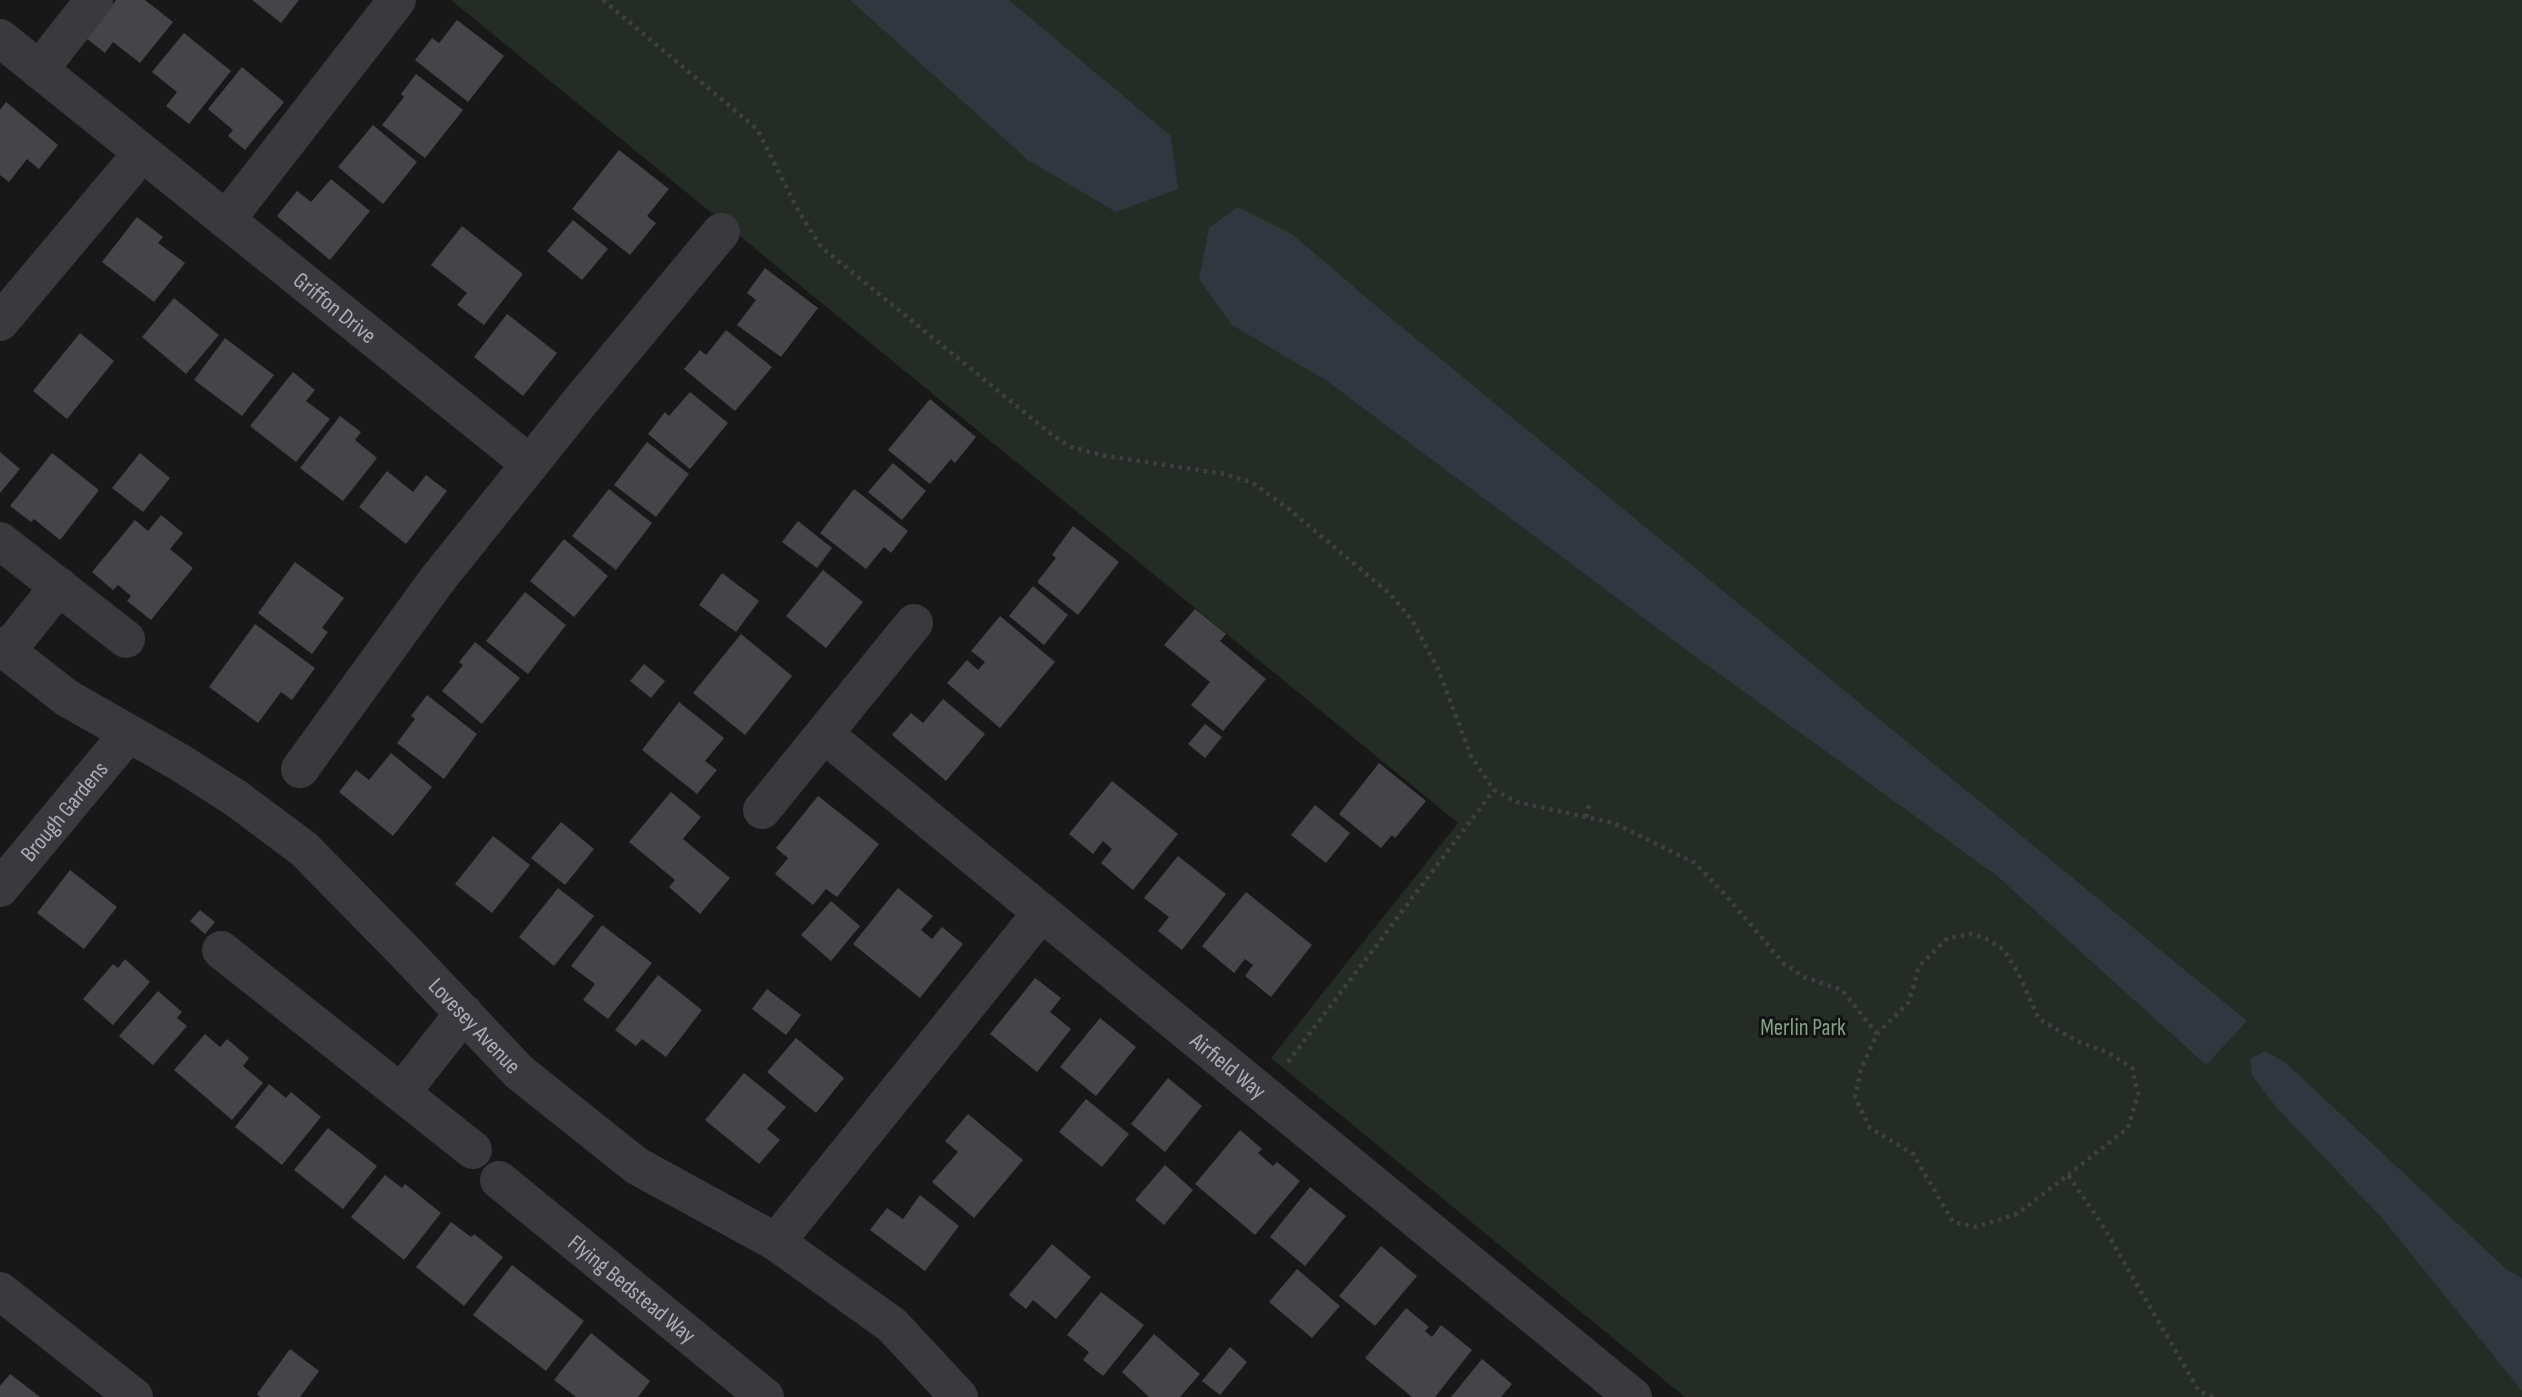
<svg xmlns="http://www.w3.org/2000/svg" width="2522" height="1397" font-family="'Sofia Sans Condensed',sans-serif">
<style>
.green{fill:#242c25}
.water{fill:#31373e}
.building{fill:#454549}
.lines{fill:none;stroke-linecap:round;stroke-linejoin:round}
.path{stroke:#3f4045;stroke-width:4.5;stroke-dasharray:3.5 5;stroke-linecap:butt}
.minor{stroke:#39393e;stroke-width:38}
.labels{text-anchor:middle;stroke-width:6;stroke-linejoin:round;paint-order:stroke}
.street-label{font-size:23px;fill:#abaeb8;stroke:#131314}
.park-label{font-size:23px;fill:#84a188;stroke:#131314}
</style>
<rect width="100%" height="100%" fill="#181819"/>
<path class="green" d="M451 0H2522V1397H1685L1271 1058 1458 823Z"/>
<g class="water">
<path d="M850 0H1009L1171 136 1178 189 1116 212 1028 160Z"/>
<path d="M1238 207 1292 234 1375 305 2247 1021 2206 1065 1997 876 1666 635 1327 381 1232 325 1199 279 1209 228Z"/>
<path d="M2265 1051 2286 1063 2506 1269 2522 1278V1391L2382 1218 2276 1107 2252 1075 2250 1059Z"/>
</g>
<g class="building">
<path d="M116 0H145L173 22 140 63 113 42 105 53 86 38Z"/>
<path d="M252 0H299L281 23Z"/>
<path d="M457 20 504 56 468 102 415 60 432 38 439 43Z"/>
<path d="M184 33 231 71 189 124 166 106 177 92 152 72Z"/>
<path d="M242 67 284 102 245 150 228 136 233 130 208 109Z"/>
<path d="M416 74 463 110 425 158 382 125 404 97 401 94Z"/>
<path d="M6 102 58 145 39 169 27 159 9 182 0 175V110Z"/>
<path d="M373 125 417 162 383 204 338 167Z"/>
<path d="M619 150 669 189 647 216 656 223 630 255 572 209Z"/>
<path d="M331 179 370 211 330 260 277 216 297 191 311 202Z"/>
<path d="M137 217 163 237 158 243 185 263 154 302 102 262Z"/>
<path d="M573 220 608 249 582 280 547 251Z"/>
<path d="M462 226 523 274 484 325 457 305 467 293 431 265Z"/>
<path d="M765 268 818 308 781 357 737 325 756 300 747 293Z"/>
<path d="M174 298 219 335 186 374 142 337Z"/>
<path d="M507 314 557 353 523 396 474 357Z"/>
<path d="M726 330 772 367 735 411 684 369 700 350 706 355Z"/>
<path d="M80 333 114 361 67 419 33 391Z"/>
<path d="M225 338 274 375 242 416 194 380Z"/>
<path d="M293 372 315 390 306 401 330 419 296 462 250 426Z"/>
<path d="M690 392 728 423 690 469 648 434 665 412 669 416Z"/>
<path d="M930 399 976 437 955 463 951 459 930 484 888 450Z"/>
<path d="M340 416 361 432 355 440 377 458 343 501 300 468Z"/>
<path d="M647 442 689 474 656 517 614 485Z"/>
<path d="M0 452 20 469 0 493Z"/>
<path d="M52 453 99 490 60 540 34 519 31 522 10 506Z"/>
<path d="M140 453 170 478 143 512 112 488Z"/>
<path d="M893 463 926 491 902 520 868 492Z"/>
<path d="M387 471 413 492 426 475 447 491 406 544 359 507Z"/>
<path d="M609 489 652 523 616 570 572 536Z"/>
<path d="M854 489 908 531 891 553 884 547 866 569 820 533Z"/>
<path d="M161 515 183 533 170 549 193 568 151 620 127 601 131 596 118 585 113 590 92 572 135 520 148 531Z"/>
<path d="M798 521 832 548 817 568 782 542Z"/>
<path d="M1073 526 1119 562 1078 615 1037 582 1056 558 1052 555Z"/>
<path d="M564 539 608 576 574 617 530 581Z"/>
<path d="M295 562 344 598 322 628 328 632 312 654 258 613Z"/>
<path d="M823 570 863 602 826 648 786 616Z"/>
<path d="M722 573 759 601 736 632 699 605Z"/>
<path d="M1033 586 1068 615 1044 645 1009 616Z"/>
<path d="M525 592 566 625 528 674 486 641Z"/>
<path d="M1195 609 1226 634 1220 641 1266 679 1223 731 1191 705 1210 682 1164 645Z"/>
<path d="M1000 616 1055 662 1000 728 947 683 967 660 978 670 985 662 971 651Z"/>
<path d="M255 624 315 668 292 700 281 692 258 723 209 687Z"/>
<path d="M741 634 792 676 745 735 693 693Z"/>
<path d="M475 642 520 678 482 724 442 691 463 665 459 662Z"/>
<path d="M644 664 665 681 651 698 630 681Z"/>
<path d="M427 695 477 734 444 779 397 743 415 719 411 716Z"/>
<path d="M943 699 985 734 946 781 892 735 911 713 923 723Z"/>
<path d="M679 702 724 738 705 761 717 770 697 794 642 750Z"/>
<path d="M1205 724 1222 737 1205 758 1188 744Z"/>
<path d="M391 753 432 787 393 836 339 792 356 770 369 780Z"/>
<path d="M1379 763 1426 801 1395 838 1392 835 1381 848 1339 814Z"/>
<path d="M1112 781 1178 834 1133 890 1101 863 1112 849 1103 841 1093 854 1069 834Z"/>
<path d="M671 792 701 817 683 839 730 878 700 914 669 887 675 880 629 842Z"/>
<path d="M818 796 879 844 837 897 826 889 813 905 775 874 788 858 776 848Z"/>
<path d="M1315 805 1350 833 1326 863 1291 835Z"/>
<path d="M561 822 594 849 565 885 531 858Z"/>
<path d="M493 836 530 865 492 913 455 884Z"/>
<path d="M1178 856 1226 894 1182 950 1158 931 1169 917 1144 898Z"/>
<path d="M70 870 117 907 84 949 37 913Z"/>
<path d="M558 888 594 916 554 966 519 937Z"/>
<path d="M898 888 933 916 921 930 932 939 942 927 963 944 920 998 853 944Z"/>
<path d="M1246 892 1312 945 1271 997 1245 976 1253 965 1245 959 1234 973 1202 946Z"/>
<path d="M831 901 860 926 831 961 801 935Z"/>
<path d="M200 910 215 922 205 934 190 921Z"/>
<path d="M602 925 652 963 608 1019 583 1000 595 984 571 966Z"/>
<path d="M125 959 150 982 113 1025 83 999 113 964 118 968Z"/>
<path d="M658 975 702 1010 666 1057 642 1039 636 1046 615 1030Z"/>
<path d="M1035 978 1061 998 1050 1012 1071 1029 1037 1072 990 1034Z"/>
<path d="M767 989 801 1015 786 1035 752 1009Z"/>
<path d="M158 991 182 1012 177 1018 187 1026 153 1065 119 1036Z"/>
<path d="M1100 1018 1136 1047 1096 1096 1060 1067Z"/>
<path d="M205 1034 220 1047 227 1039 249 1058 243 1066 263 1083 232 1120 174 1070Z"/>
<path d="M796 1038 844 1078 816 1113 767 1072Z"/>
<path d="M744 1073 786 1107 767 1129 780 1140 759 1164 705 1120Z"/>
<path d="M1168 1078 1202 1106 1165 1152 1131 1124Z"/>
<path d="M269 1084 286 1098 291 1092 321 1117 282 1165 235 1127Z"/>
<path d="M1086 1099 1129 1134 1102 1167 1059 1132Z"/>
<path d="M968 1114 1023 1160 974 1218 932 1182 958 1152 945 1141Z"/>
<path d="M328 1128 377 1166 343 1209 294 1170Z"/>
<path d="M1240 1130 1262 1149 1258 1153 1273 1166 1277 1162 1300 1181 1255 1235 1195 1184Z"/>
<path d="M1165 1165 1193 1190 1164 1225 1135 1200Z"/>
<path d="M385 1175 402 1188 405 1184 441 1213 404 1260 351 1217Z"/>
<path d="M1310 1187 1346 1216 1305 1266 1270 1237Z"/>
<path d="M920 1195 959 1226 925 1271 870 1230 887 1208 903 1219Z"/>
<path d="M451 1222 471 1237 474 1234 503 1257 464 1306 416 1267Z"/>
<path d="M1052 1244 1091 1277 1056 1319 1033 1300 1026 1309 1009 1295Z"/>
<path d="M1381 1246 1417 1276 1375 1326 1339 1296Z"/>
<path d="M512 1265 584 1321 546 1371 473 1315Z"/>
<path d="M1297 1269 1340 1306 1312 1338 1269 1302Z"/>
<path d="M1101 1292 1144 1325 1103 1376 1083 1360 1089 1352 1067 1335Z"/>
<path d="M1406 1308 1429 1327 1425 1331 1432 1337 1441 1325 1472 1350 1435 1397H1412L1365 1358Z"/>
<path d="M591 1333 650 1381 638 1397H576L554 1380Z"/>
<path d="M1154 1334 1200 1374 1180 1397H1149L1122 1372Z"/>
<path d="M1230 1347 1247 1362 1220 1395 1202 1381Z"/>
<path d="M290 1349 319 1371 300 1397H260L257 1394Z"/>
<path d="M1482 1359 1512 1384 1501 1397H1451Z"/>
<path d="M10 1374 40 1397H0V1386Z"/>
</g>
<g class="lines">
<g class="path">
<path d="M603 0 757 129 799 212 821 247 1051 434 1071 447 1106 456 1225 474 1253 483 1290 510 1390 594 1412 620 1438 669 1471 756 1494 790 1517 802 1614 823 1695 863 1729 899 1783 963 1804 977 1842 990 1877 1034"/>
<path d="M1586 817 1590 801"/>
<path d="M1288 1062 1494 790"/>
<path d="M2068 1175 2128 1128 2138 1094 2132 1068 2109 1053 2077 1041 2039 1019 2017 971 2003 949 1985 938 1972 934 1948 938 1919 966 1909 1002 1877 1034 1861 1069 1855 1097 1870 1128 1913 1154 1953 1222 1976 1227 2017 1214 2068 1175 2101 1223 2199 1391 2213 1397"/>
</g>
<g class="minor">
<path id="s1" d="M0 38 530 464"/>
<path d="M39 70 94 0"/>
<path d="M226 220 397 0"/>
<path d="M0 322 142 153"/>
<path d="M0 541 126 639"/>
<path id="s2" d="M0 646 67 698 179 762 237 799 304 849 407 954 519 1072 637 1166 776 1242 892 1325 959 1397"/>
<path d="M7 651 59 586"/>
<path id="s3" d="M824 734 1633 1397"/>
<path d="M300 769 437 580 579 403 721 232"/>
<path d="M762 810 914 623"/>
<path id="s4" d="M0 888 128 734"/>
<path d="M221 950 473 1150"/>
<path d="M401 1093 464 1013"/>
<path id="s5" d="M499 1180 765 1397"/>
<path d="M776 1242 1042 912"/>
<path d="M0 1291 134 1397"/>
</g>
</g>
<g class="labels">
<g class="street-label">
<text dy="8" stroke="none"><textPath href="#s1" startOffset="430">Griffon Drive</textPath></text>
<text dy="8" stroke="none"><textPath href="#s4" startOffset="100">Brough Gardens</textPath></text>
<text dy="8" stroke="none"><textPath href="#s2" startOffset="612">Lovesey Avenue</textPath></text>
<text dy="8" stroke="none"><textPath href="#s3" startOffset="523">Airfield Way</textPath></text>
<text dy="8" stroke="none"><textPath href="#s5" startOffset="172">Flying Bedstead Way</textPath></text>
</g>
<g class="park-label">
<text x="1803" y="1035">Merlin Park</text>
</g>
</g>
</svg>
